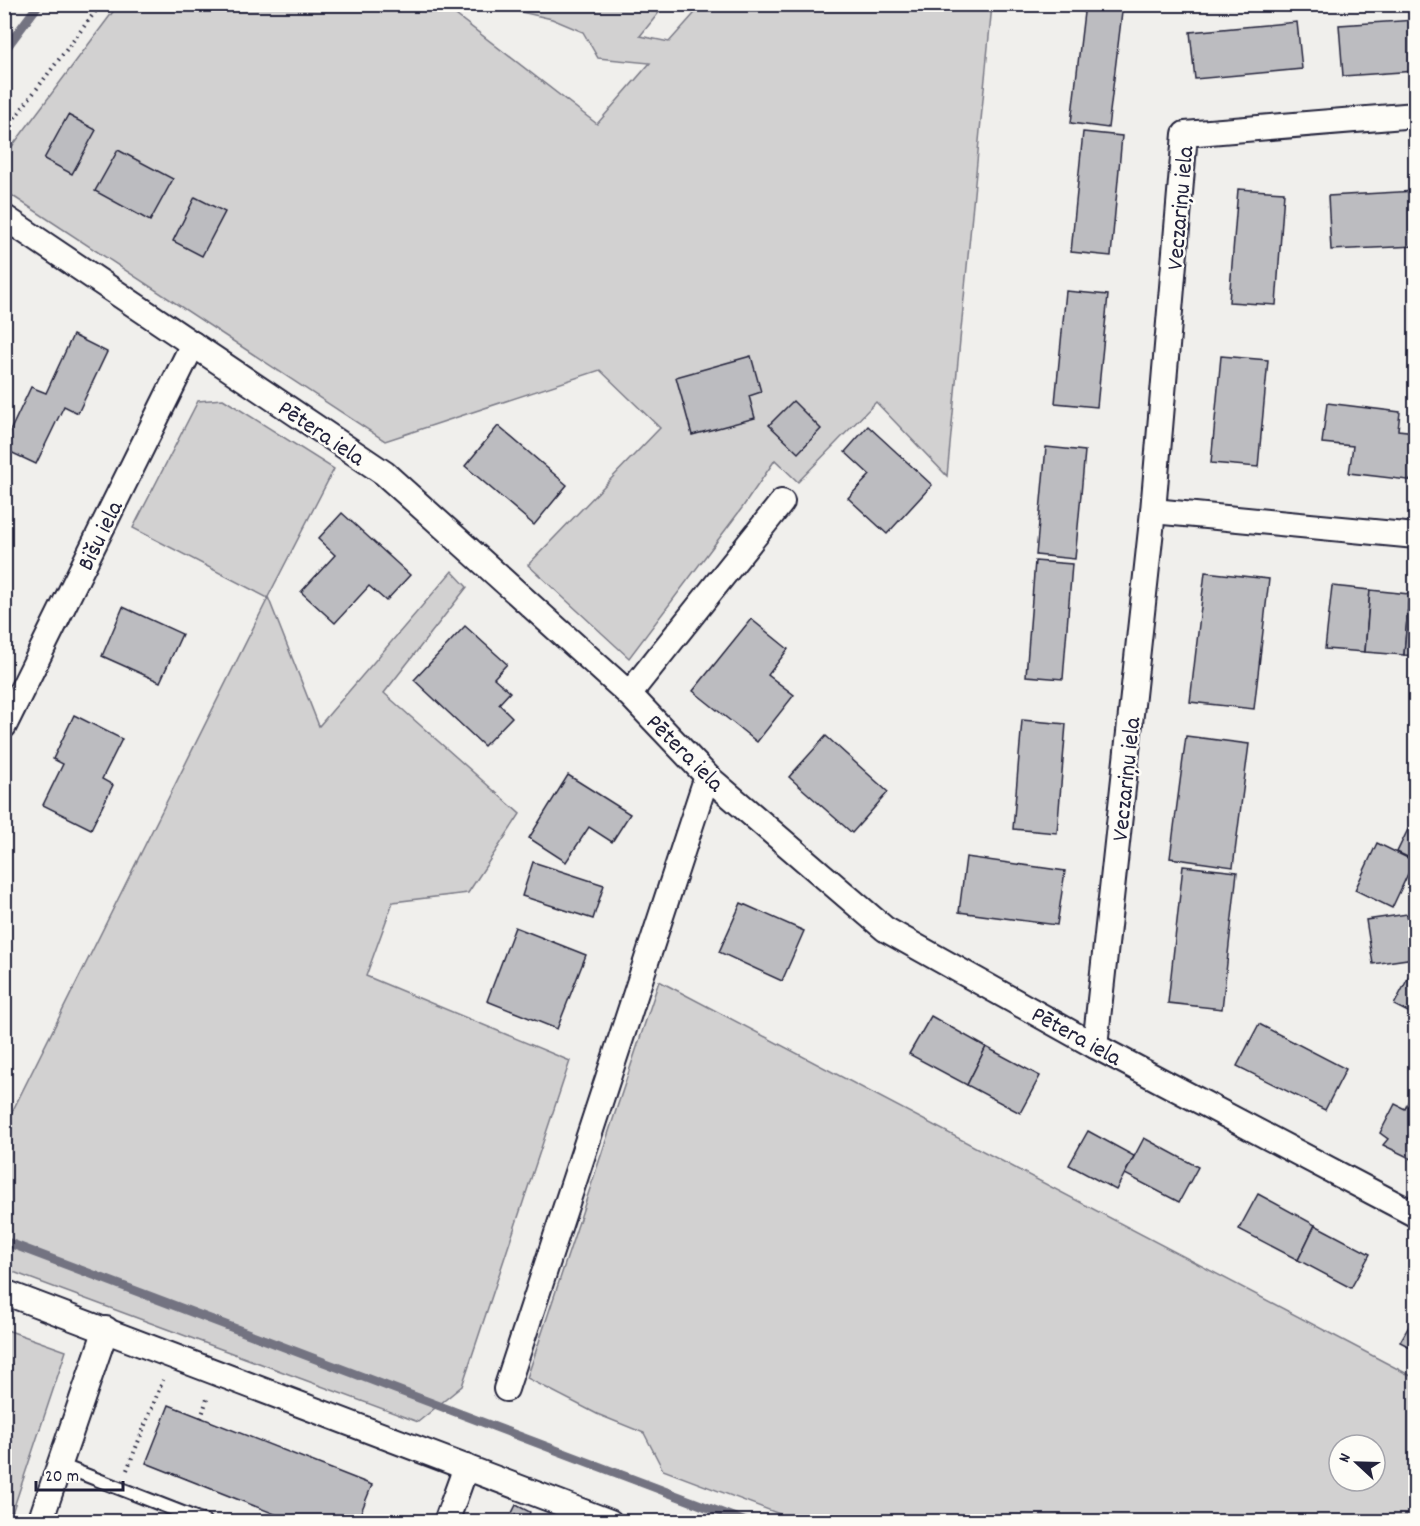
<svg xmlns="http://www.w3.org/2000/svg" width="1420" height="1526" font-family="Dekko,sans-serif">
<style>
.green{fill:#d2d1d1;stroke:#7a7a86;stroke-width:1.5;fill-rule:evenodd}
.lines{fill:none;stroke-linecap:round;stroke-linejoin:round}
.stream{stroke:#737381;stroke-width:9}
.building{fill:#bcbcc0;stroke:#22223b;stroke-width:1.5}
.service-casing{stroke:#22223b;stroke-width:16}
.minor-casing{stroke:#22223b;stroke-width:28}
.path{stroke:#22223b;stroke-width:4;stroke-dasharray:1.5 4.5;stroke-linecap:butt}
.service{stroke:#fdfcf7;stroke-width:12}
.minor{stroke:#fdfcf7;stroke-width:24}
.labels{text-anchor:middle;stroke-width:5;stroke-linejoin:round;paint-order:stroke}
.street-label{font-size:24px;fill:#22223b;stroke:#fdfcf7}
</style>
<rect width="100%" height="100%" fill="#f0efec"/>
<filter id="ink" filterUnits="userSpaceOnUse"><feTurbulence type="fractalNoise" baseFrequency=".0167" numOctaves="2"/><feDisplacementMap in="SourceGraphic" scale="12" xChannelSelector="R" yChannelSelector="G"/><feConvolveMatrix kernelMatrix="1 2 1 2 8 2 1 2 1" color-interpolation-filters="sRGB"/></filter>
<g filter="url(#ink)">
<g class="green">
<path d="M118 5H443L597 124 650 63 598 58 583 32 552 19 504 8 502 5H665L640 36 669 42 702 5H992L947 476 876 402 798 482 775 460 742 508 629 658 528 565 660 428 600 370 385 441 5 191 4 157Z"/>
<path d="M223 399 334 469 268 597 319 726 452 571 467 587 384 693 520 814 468 893 393 902 366 976 570 1061 462 1386 418 1422 5 1269V1126L268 598 133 528 198 401Z"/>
<path d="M659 981 1415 1378V1521H798L663 1470 644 1433 597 1414 527 1378ZM1339 1445H1375V1481H1339Z"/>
<path d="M4 1329 66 1351 9 1522 4 1521Z"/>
</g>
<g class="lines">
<g class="stream">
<path d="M4 51 39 4"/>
<path d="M4 1241 746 1522"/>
</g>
</g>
<g class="building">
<path d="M1085 4H1123L1108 128 1071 123Z"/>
<path d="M1416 20V71L1343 76 1339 25Z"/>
<path d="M1297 22 1302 69 1195 79 1190 32Z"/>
<path d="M68 115 96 130 72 174 44 159Z"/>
<path d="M1083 132 1122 136 1111 256 1071 252Z"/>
<path d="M118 150 173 179 150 221 95 191Z"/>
<path d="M1238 189 1284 192 1276 305 1229 302Z"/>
<path d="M1416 191V246L1331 250 1328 196Z"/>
<path d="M195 197 225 212 202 256 173 241Z"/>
<path d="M1066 291 1108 295 1097 407 1055 403Z"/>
<path d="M73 335 107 352 78 413 64 406 36 464 4 449V444L31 387 46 393Z"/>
<path d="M751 356 761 392 749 396 755 418 692 435 676 377Z"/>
<path d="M1221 356 1268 360 1258 467 1211 463Z"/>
<path d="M793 401 821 429 798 453 769 425Z"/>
<path d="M1327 403 1400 412 1398 430 1416 432V481L1349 473 1353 446 1322 443Z"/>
<path d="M498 426 567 485 534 525 465 466Z"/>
<path d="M868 426 932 485 887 534 848 498 870 475 845 452Z"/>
<path d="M1046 447 1085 451 1075 559 1036 555Z"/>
<path d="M342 513 410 575 386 601 369 586 335 623 301 592 335 555 318 539Z"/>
<path d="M1035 561 1072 564 1063 679 1026 676Z"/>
<path d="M1205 572 1269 579 1254 709 1190 702Z"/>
<path d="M1332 586 1370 590 1365 652 1325 649Z"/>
<path d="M1370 590 1409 594 1404 655 1365 652Z"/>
<path d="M1409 594 1416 595V656L1404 655Z"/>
<path d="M123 607 182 634 160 682 102 656Z"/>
<path d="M751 619 788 649 768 675 794 695 757 742 693 691Z"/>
<path d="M465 626 507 664 494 678 510 692 499 704 512 717 484 746 414 680Z"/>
<path d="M74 715 122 739 102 779 113 785 91 829 43 805 63 764 53 759Z"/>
<path d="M1022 720 1066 724 1057 833 1013 829Z"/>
<path d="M826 736 888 792 852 833 789 777Z"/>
<path d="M1186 736 1249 744 1233 867 1170 858Z"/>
<path d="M568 775 630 814 612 842 589 827 566 862 529 838Z"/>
<path d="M1416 813V861L1397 852Z"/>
<path d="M1377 843 1414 861 1392 908 1355 890Z"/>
<path d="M966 857 1065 871 1057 925 959 912Z"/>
<path d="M533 862 604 885 593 919 522 896Z"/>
<path d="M1183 866 1237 872 1222 1009 1168 1003Z"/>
<path d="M741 903 804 931 782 981 719 952Z"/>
<path d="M1407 914 1414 958 1373 964 1366 920Z"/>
<path d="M515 927 586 955 557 1029 487 1001Z"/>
<path d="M1416 963V1016L1394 1005Z"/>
<path d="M931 1016 986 1047 967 1085 909 1054Z"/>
<path d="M1259 1024 1346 1069 1325 1110 1237 1066Z"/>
<path d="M986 1047 1040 1076 1020 1113 967 1085Z"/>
<path d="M1409 1100 1416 1103V1161L1383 1145 1388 1139 1380 1133 1395 1104 1405 1109Z"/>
<path d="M1088 1131 1134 1156 1116 1190 1069 1165Z"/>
<path d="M1144 1138 1198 1167 1179 1202 1125 1174Z"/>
<path d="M1258 1194 1315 1225 1298 1260 1239 1229Z"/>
<path d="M1315 1225 1370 1254 1351 1288 1298 1260Z"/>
<path d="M1416 1314V1350L1400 1342Z"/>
<path d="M169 1405 372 1485 357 1522H295L146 1463Z"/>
<path d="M516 1505 530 1512 527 1520 512 1513Z"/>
</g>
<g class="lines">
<defs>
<path id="service" d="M60 1465 206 1522"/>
<g id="minor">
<path d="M4 217 384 473 629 694 707 776 885 929 1095 1046 1416 1215"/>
<path d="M1153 511 1416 536"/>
<path d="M629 694 782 502"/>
<path d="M4 726 193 344"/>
<path d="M1095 1046 1153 511 1185 134 1416 115"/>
<path d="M4 1292 610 1522"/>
<path d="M506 1389 707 776"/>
<path d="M40 1522 106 1329"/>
<path d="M446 1522 466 1467"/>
</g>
</defs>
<use href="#service" class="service-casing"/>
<use href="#minor" class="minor-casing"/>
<g class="path">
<path d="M4 132 101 4"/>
<path d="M201 1418 208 1396"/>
<path d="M127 1470 163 1380"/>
</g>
<use href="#service" class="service"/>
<use href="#minor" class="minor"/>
</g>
</g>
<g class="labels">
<g class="street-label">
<text transform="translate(1179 208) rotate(-85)" y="8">Veczariņu iela</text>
<text transform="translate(322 432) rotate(34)" y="8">Pētera iela</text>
<text transform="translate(99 535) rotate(-64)" y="8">Bišu iela</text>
<text transform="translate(686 752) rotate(45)" y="8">Pētera iela</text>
<text transform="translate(1125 779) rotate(-84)" y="8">Veczariņu iela</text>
<text transform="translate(1077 1035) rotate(29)" y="8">Pētera iela</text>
</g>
</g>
<rect width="1420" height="1526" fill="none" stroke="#fdfcf7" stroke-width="24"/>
<rect x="12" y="12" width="1396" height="1502" fill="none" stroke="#22223b" stroke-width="2" filter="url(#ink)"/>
<g transform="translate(1357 1463) rotate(292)"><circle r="28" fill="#fdfcf7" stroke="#a5a5ac" stroke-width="1.5"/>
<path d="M0-4.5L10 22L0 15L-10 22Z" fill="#22223b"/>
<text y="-9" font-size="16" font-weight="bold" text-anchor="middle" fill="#22223b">N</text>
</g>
<path d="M36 1481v9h87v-9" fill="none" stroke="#22223b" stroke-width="3"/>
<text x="45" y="1481" font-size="18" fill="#22223b" stroke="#fdfcf7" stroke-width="4.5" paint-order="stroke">20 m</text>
</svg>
